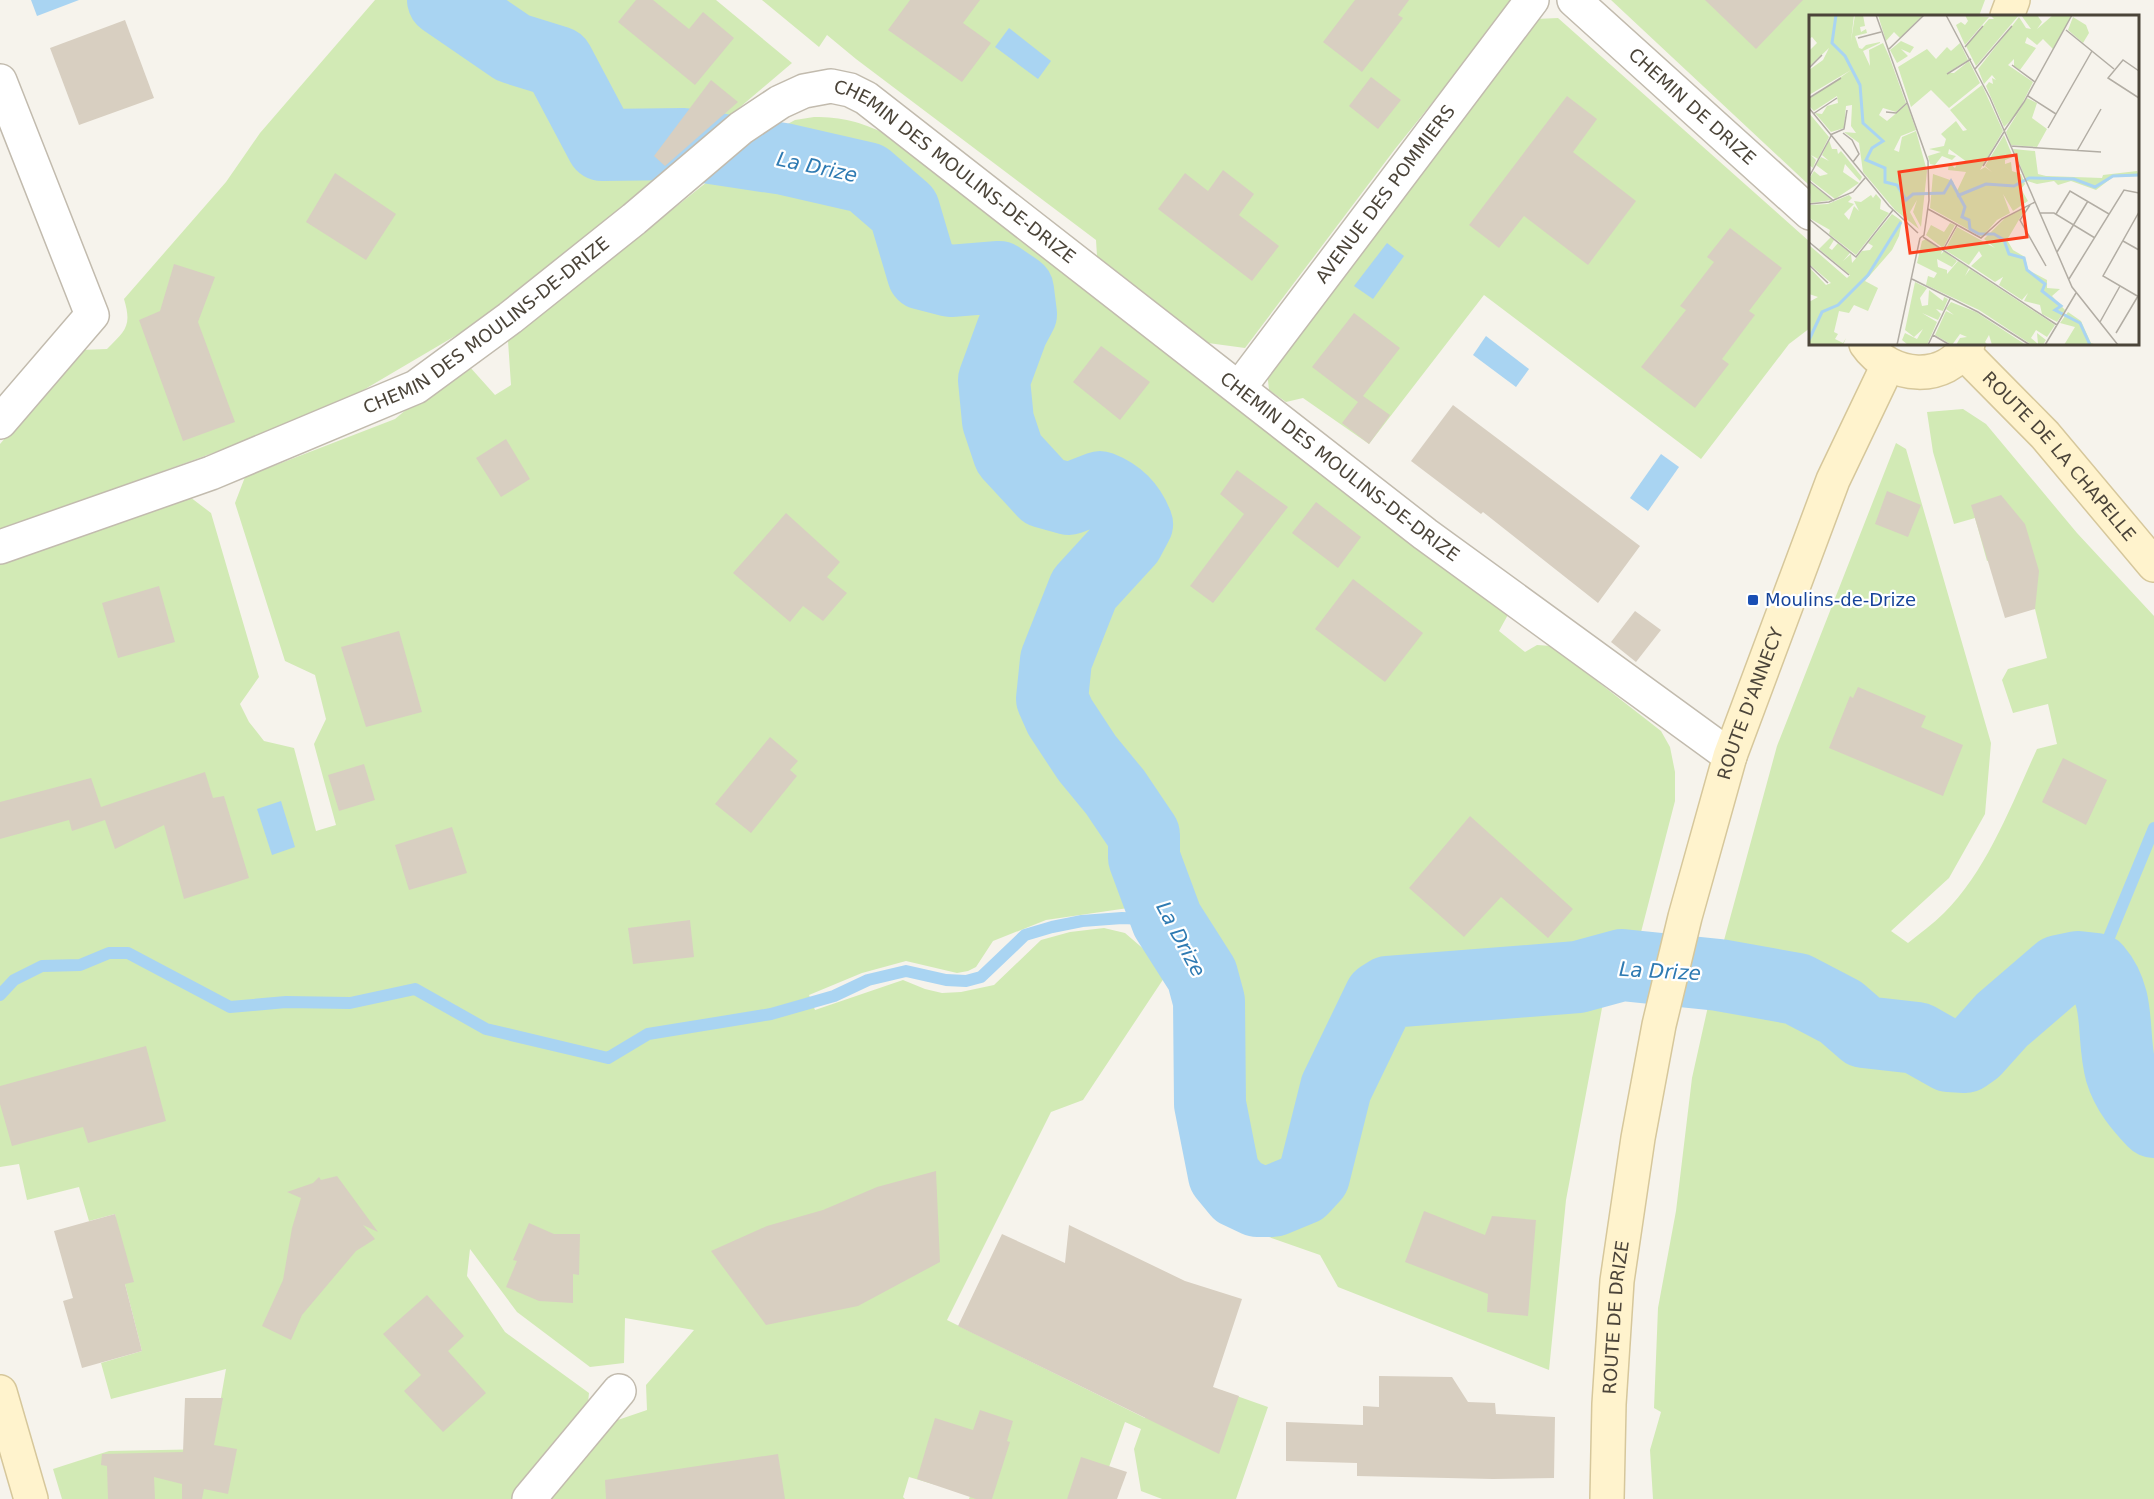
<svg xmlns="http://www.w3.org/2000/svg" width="2154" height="1499" font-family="'DejaVu Sans',sans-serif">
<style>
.green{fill:#d2eab5;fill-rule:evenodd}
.water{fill:#a9d4f2}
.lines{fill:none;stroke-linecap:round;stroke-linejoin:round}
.stream{stroke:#a9d4f2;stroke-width:12}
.river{stroke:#a9d4f2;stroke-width:72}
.building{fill:#d8cfc1}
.street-casing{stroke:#c2bbae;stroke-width:36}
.secondary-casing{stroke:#d6c79b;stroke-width:36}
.street{stroke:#fff;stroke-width:33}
.secondary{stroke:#fff3cd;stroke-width:33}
.transit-dot{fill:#1a4fb4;stroke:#fff;stroke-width:2}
.labels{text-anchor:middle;stroke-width:4.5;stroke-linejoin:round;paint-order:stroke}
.street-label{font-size:18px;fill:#4b4439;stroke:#fff}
.transit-label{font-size:18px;fill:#164399;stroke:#fff;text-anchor:start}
.water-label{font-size:20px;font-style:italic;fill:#2e7ab2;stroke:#fff}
.inset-river{fill:none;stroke:#a9d4f2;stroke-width:3}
.inset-road{fill:none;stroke:#b2ada4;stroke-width:1.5}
.view{fill:#fc3f1d;fill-opacity:0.15;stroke:#fc3f1d;stroke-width:3}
.inset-edge{fill:none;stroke:#4b4439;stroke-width:3}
</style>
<rect width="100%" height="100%" fill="#f6f3ec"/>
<g class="green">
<path d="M375 0H716L792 63 506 306 360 392 238 444 0 530V444L81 350 107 349C126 330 132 326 124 299L226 182 260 133Z"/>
<path d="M762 0H1514V1L1395 149 1245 348 1208 343 1097 256 1096 240 856 59 827 35 819 47Z"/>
<path d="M1611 0H1985L1979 16H1810V186Z"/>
<path d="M1558 18 1810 242V328L1789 344 1701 459 1484 295 1369 444 1303 398 1286 402 1269 390 1267 371 1536 19Z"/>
<path d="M814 117C843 117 860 122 886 134L1510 611 1499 631 1525 652 1537 645 1552 646 1661 731 1670 747 1675 772V801L1633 963 1605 992 1566 1200 1549 1370 1338 1287 1320 1255 1249 1230 1223 1217 1203 1200 1194 1178 1184 1134 1186 997 1168 972 1083 1100 1051 1112 947 1320 1145 1418 1186 1378 1268 1407 1236 1499H1162L1141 1491 1134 1449 1141 1429 1125 1422 1109 1467 1067 1499H969L975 1481 940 1470 936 1485 909 1477 903 1497 905 1499H546L609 1423 647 1410 646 1385 694 1330 625 1318 624 1363 590 1367 517 1312 470 1249 467 1276 505 1332 589 1393 587 1413 517 1499H62L53 1469 109 1451 212 1449 226 1369 111 1399 101 1363 142 1351 125 1284 115 1214 89 1221 79 1187 27 1200 19 1164 0 1167V561L190 497 211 513 259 677 240 704 249 722 264 741 294 748 316 831 336 825 314 744 326 719 315 675 285 661 235 503 245 477 395 419 431 389 469 366 495 395 511 385 508 341 762 138 795 120ZM1135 907 1158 935 1168 970 1125 933 1104 928 1070 932 1041 940 994 985 961 992 942 993 925 989 903 980 815 1010 809 995 862 973 906 961 957 973 968 971 976 967 993 941 1046 920Z"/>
<path d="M1963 409 1986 424 2077 533 2154 616V1499H1653L1650 1450 1661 1412 1654 1408 1658 1308 1676 1211 1692 1078 1717 966 1777 746 1896 443 1906 449 1991 743 1985 814 1949 878 1891 931 1908 943C1920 933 1933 924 1944 913 1987 871 2012 803 2037 749L2057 744 2048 704 2013 713 2002 680 2008 669 2047 658 2035 609 2031 547 1987 561 1975 518 1954 524 1933 452 1927 412Z"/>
</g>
<g class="water">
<path d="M31 0H79L37 16Z"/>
<path d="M1009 28 1051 61 1038 79 995 47Z"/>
<path d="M1387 243 1404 256 1373 299 1354 286Z"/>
<path d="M1486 336 1529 369 1516 387 1473 355Z"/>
<path d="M1661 454 1679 467 1648 511 1630 498Z"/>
<path d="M281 801 295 847 272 855 257 809Z"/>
</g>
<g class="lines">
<g class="stream">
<path d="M2096 969 2154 828"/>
<path d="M0 995 14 980 42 966 80 965 109 953H128L230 1007 286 1002 350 1003 415 989 486 1029 608 1058 648 1034 771 1014 834 996 868 980 906 971 946 980 966 981 981 977 1025 935 1052 927 1082 921 1122 918 1167 920"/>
</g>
<path class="river" d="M443 0 513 48 558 62 602 145 684 144 784 159 867 178 904 210 923 274 950 281 999 277 1018 290 1021 314 1012 331 994 380 998 421 1009 454 1044 492 1069 499 1100 487C1118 494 1130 506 1137 524L1128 541 1084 589 1056 660 1052 699 1060 717 1087 758 1115 792 1144 835V858L1167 920 1202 975 1209 1001 1210 1104 1224 1175 1238 1192 1257 1201H1273L1302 1189 1314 1176 1336 1088 1380 997 1388 992 1578 977 1622 965 1719 975 1797 989 1841 1012 1864 1032 1917 1038 1949 1056 1965 1057 1975 1050 2002 1020 2059 971 2078 967 2096 969C2122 999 2111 1036 2121 1072 2127 1092 2140 1107 2154 1122"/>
</g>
<g class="building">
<path d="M636 0H653L689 29 703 12 734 38 695 85 618 22Z"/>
<path d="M910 0H980L963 23 991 43 962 82 888 30Z"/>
<path d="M1355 0H1409L1398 15 1403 18 1362 72 1323 42Z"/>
<path d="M1705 0H1803L1756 49Z"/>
<path d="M125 20 154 98 79 125 50 48Z"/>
<path d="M1371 77 1401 100 1378 129 1349 106Z"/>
<path d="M711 80 738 102 665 166 654 156Z"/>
<path d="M1567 96 1597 119 1573 152 1636 201 1588 265 1524 216 1499 248 1469 225Z"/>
<path d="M1223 170 1254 194 1239 215 1279 246 1252 281 1158 209 1185 173 1208 191Z"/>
<path d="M335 173 396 214 366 260 306 222Z"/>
<path d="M1730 228 1782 268 1749 311 1755 315 1722 359 1729 364 1695 408 1641 367 1686 310 1680 306 1714 262 1707 257Z"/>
<path d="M174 264 215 277 198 322 235 422 183 441 139 320 160 311Z"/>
<path d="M1354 313 1400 348 1363 396 1390 415 1369 444 1342 423 1358 402 1312 367Z"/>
<path d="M1101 346 1150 382 1120 420 1073 382Z"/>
<path d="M1453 405 1640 546 1598 603 1483 512 1481 514 1411 461Z"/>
<path d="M506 439 530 479 501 497 476 458Z"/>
<path d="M1237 470 1288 507 1213 603 1190 586 1244 514 1220 494Z"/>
<path d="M1887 491 1921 505 1908 537 1875 524Z"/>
<path d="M2001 495 2025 524 2039 571 2035 609 2005 618 1971 505Z"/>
<path d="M1316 502 1361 537 1338 568 1292 533Z"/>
<path d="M786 513 840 562 827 577 847 593 823 621 803 606 790 622 733 573Z"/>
<path d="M1353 579 1423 633 1385 682 1315 629Z"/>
<path d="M159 586 175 642 118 658 102 603Z"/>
<path d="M1635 611 1661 630 1636 662 1611 642Z"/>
<path d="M399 631 422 712 366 727 341 647Z"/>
<path d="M1858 687 1926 716 1921 727 1963 745 1943 796 1829 748 1850 696 1853 698Z"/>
<path d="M770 737 798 761 790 770 797 776 751 833 715 804Z"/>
<path d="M2063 758 2107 780 2086 825 2042 802Z"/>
<path d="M364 764 375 800 339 811 328 775Z"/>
<path d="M205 772 213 798 224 796 249 878 184 899 164 825 115 849 105 820 72 831 69 820 0 839V802L91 778 101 807Z"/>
<path d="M1470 816 1573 909 1548 938 1501 897 1464 937 1409 888Z"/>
<path d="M452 827 467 873 409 890 395 845Z"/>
<path d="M690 920 694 957 633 964 628 928Z"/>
<path d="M146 1046 166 1121 88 1143 83 1127 12 1146 0 1104V1086Z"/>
<path d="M936 1171 940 1262 858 1306 766 1325 711 1251 767 1226 823 1210 877 1187Z"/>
<path d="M337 1176 378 1232 363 1225 375 1239 356 1251 302 1315 291 1340 262 1326 283 1280 292 1228 301 1198 287 1192 313 1183 319 1177 321 1180Z"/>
<path d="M1424 1211 1485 1235 1492 1216 1536 1220 1528 1316 1487 1312 1488 1294 1405 1262Z"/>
<path d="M115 1214 134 1282 125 1284 142 1351 82 1368 63 1301 73 1298 54 1231Z"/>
<path d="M529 1223 554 1234H580L579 1275 573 1274V1303L539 1301 506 1287 517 1261 513 1260Z"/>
<path d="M1069 1225 1185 1281 1242 1299 1213 1387 1239 1396 1219 1454 958 1326 1002 1234 1065 1263Z"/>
<path d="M427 1295 464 1336 448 1351 486 1393 443 1432 404 1391 421 1375 383 1334Z"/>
<path d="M1379 1376 1452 1377 1468 1402 1495 1403 1496 1414 1555 1417 1554 1478 1493 1479 1357 1476V1463L1286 1461V1422L1363 1425V1406L1379 1407Z"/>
<path d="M185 1398H223L214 1445 237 1449 228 1494 204 1489 202 1499H182V1484L154 1477 155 1499H108L107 1466 101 1465 102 1454 183 1452Z"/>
<path d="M980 1410 1013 1421 1007 1441 1010 1442 992 1499H976L917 1479 935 1418 973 1430Z"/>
<path d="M778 1454 785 1499H606L605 1480Z"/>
<path d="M1081 1457 1127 1472 1117 1499H1067Z"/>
</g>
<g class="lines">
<defs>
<g id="street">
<path id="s1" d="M1574 0 1810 213"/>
<path d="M0 81 92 315 0 422"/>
<path id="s2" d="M1239 388 1532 0"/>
<path id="s3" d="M0 547 211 473 416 387 510 318 634 219 741 128 780 102 804 91 831 86 850 90 866 98 1425 534 1730 756"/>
<path d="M529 1499 619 1391"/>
</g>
<g id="secondary">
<path d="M2007 16 2013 0"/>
<path d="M1866 344C1890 379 1946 384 1968 344"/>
<path id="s4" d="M1963 352 2045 435 2154 565"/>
<path d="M0 1392 31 1499"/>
<path id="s5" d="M1607 1499 1609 1404 1617 1281 1638 1138 1659 1025 1685 917 1730 756 1833 480 1888 365"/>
</g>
</defs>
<use href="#street" class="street-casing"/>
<use href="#secondary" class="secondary-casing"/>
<use href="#street" class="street"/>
<use href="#secondary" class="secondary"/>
</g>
<rect class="transit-dot" x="1747" y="594" width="12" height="12" rx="3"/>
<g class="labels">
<g class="street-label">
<text dy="6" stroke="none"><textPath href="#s1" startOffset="159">CHEMIN DE DRIZE</textPath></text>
<text dy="6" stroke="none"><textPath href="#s3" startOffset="1114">CHEMIN DES MOULINS-DE-DRIZE</textPath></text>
<text dy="6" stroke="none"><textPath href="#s2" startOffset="243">AVENUE DES POMMIERS</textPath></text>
<text dy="6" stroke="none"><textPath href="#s3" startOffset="538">CHEMIN DES MOULINS-DE-DRIZE</textPath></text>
<text dy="6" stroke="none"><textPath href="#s4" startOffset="142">ROUTE DE LA CHAPELLE</textPath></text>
<text dy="6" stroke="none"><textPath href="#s3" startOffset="1600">CHEMIN DES MOULINS-DE-DRIZE</textPath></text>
<text dy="6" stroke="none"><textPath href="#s5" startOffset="812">ROUTE D'ANNECY</textPath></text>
<text dy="6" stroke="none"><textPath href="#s5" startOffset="182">ROUTE DE DRIZE</textPath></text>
</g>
<g class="transit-label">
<text x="1765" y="606">Moulins-de-Drize</text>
</g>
<g class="water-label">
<text transform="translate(817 167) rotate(12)" y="7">La Drize</text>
<text transform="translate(1181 939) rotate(62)" y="7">La Drize</text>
<text transform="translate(1660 971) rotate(3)" y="7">La Drize</text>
</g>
</g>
<g transform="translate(1809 15)">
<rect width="330" height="330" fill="#f6f3ec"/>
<path d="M0 0H45L42 26 46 0H54L56 11 51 12 52 17 57 14 58 18 46 21 50 33 53 34 57 30 71 27V28L54 36 61 51 60 35 74 28 80 41 65 57 80 41 97 88 87 97 74 93 70 100 78 106 98 89 107 115 92 121 85 135 90 137 93 122 107 116 118 156 112 212 104 197 108 185 101 197 110 214 86 195 54 157 50 128 35 117 47 118 42 111 43 90 37 91 35 113 22 117 6 98 13 99 18 91 29 88 28 81 5 96 0 91V84L42 55 0 80V55L14 45 20 33 0 52V36L8 28 3 22 0 24ZM69 0H114L91 23 85 17 77 26ZM156 0 180 2 156 30 147 10 152 7 156 10 159 6ZM181 0H210L167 51 157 31 180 4H185ZM212 0H228L233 7 228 14 244 0H263L244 34 234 24 228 30 218 22 216 28 227 33 211 55 205 51V44L199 50 224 67 208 99 195 112 177 71 180 67 184 69 183 63 187 65 183 60 175 69 169 54 210 2 217 13 222 14ZM264 2 277 10 280 18 274 28 259 15ZM92 26 105 32 101 38 92 34 99 41 88 48 81 35ZM151 28 159 45 138 58H145L160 46 171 68 140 93 122 75 102 92 89 52 118 34 127 44 138 32 142 36ZM173 70 194 116 171 155 176 152 183 157 176 151 195 120 204 142 196 145V149L202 147 203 156 212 159 216 169 212 174 219 186 204 196 194 179 201 198 188 205 173 222 121 193 124 159 144 166 147 178 157 157 139 155 140 148 146 153 149 147H158L140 134 139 139 147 141 143 145 133 141 126 150 121 149 119 141 132 137 120 134 135 131 137 124 132 119 147 106 154 116 158 115 141 95ZM218 83 228 88 223 103 238 114 228 132 202 130 197 117ZM0 98 20 122 9 144 2 140 7 145 4 153 0 150ZM20 125 23 134H28L29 139 32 136 53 162 51 166 36 149 34 157 50 168 26 184 0 164 5 156 11 161 19 159 7 150 12 142 20 146 13 140ZM204 134 226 136 229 159 237 161 293 163 294 160 328 156 330 161 304 162 287 175 262 166 249 170 245 166 228 169 218 166ZM0 167 23 185 2 188ZM67 179 72 185 71 194 80 198 47 240 20 219 21 215 0 203V190L19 189 40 180 43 183 39 187 45 189 35 199 40 205 45 191 50 196 45 186 52 187 62 180 64 183ZM218 191 198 225 204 235 216 242 219 255 238 265V273L251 274 243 281 256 295 248 307 233 299 231 290 215 286 219 278 213 285 190 270 194 262 186 267 162 251 173 241 170 236 160 250 136 235 148 212 186 233 175 224 196 203ZM83 199 93 206 90 221 83 235 56 266 69 273 59 296 45 290 40 298 30 296 25 317 29 319 26 324 34 328 37 323 34 330H0V287L9 282 0 279V252L17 270 22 268 0 249V230L38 263 41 260 10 234 22 222 25 225 20 233 23 235 29 228 41 238 34 246 42 239 43 248 53 236 61 235 64 231 59 228ZM141 208 146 210 134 233 117 220 122 210 135 217ZM117 224 133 236 132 239 135 236 148 246 143 252 128 244 129 252 138 255V259L149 246 160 253 156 261 161 254 246 310 238 322 227 315 222 323 229 329 228 318 237 325 234 330H223L170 295 117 270 119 261 125 263 128 258 108 248 113 226ZM106 267 118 273 111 283 113 291 119 290 120 275 134 286 135 282 139 284 134 296 127 294 132 299 129 305 113 298 128 307 118 330H99L93 325 96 318 108 324 114 314 105 322 96 315ZM142 287 167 297 217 330H183L180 320 176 327 179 330H147L151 323 158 322 151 319 143 330 126 320 137 296 145 300 137 294ZM259 297 272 306 282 328 288 330H255L266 312 251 308Z" fill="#d2eab5"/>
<path class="inset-river" d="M27 0 23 28 36 41 51 70 54 108 74 126 63 133 57 145 76 153V167L88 170 97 185 104 179 135 178 142 166 156 192 153 202 160 205 161 214 170 219H185L195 225 200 239 215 243 218 255 236 269 233 276 252 291 246 295 271 308 281 330M148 181 177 169 205 171 220 163 265 164 286 172 304 161 330 160M0 325 13 297 29 290 59 260 92 207"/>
<path class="inset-road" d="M67 0 119 146 120 185 115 220 111 223M137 0 181 83 263 272 309 330M257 15 305 54M49 23 72 17M156 32 174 11M80 34 115 0M203 50 226 67M0 53 13 40M166 54 203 11M330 56 314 45 299 63 330 83M138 59 162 44M219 81 247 99M0 83 32 63M0 93 80 191 109 218M77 97 87 98 98 88M4 99 28 83M239 113 283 36M195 116 215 87 263 0M34 118 43 125 50 139 44 147M21 120 35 114 38 95M201 131 292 137M268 136 292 94M174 151 195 117M0 162 22 121M0 166 25 186M0 189 20 187 44 177 56 163M221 190 211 205 237 251M119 194 172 223 193 204 226 187M330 197 294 261 330 282M231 198H245L286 223M247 199 261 176 300 199M0 204 47 242 84 195M114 222 248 310M314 226 330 235M0 227 40 260M134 235 148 210M248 237 279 186M0 250 19 268M103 264 169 297 221 330M260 264 315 175 330 178M291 307 311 271M307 318 329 281M124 320 141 330M88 330 111 223M119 330 141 284M236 330 267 278"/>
<path class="view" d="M207 140 218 222 101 238 90 157Z"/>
<rect width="330" height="330" class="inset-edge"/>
</g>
</svg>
